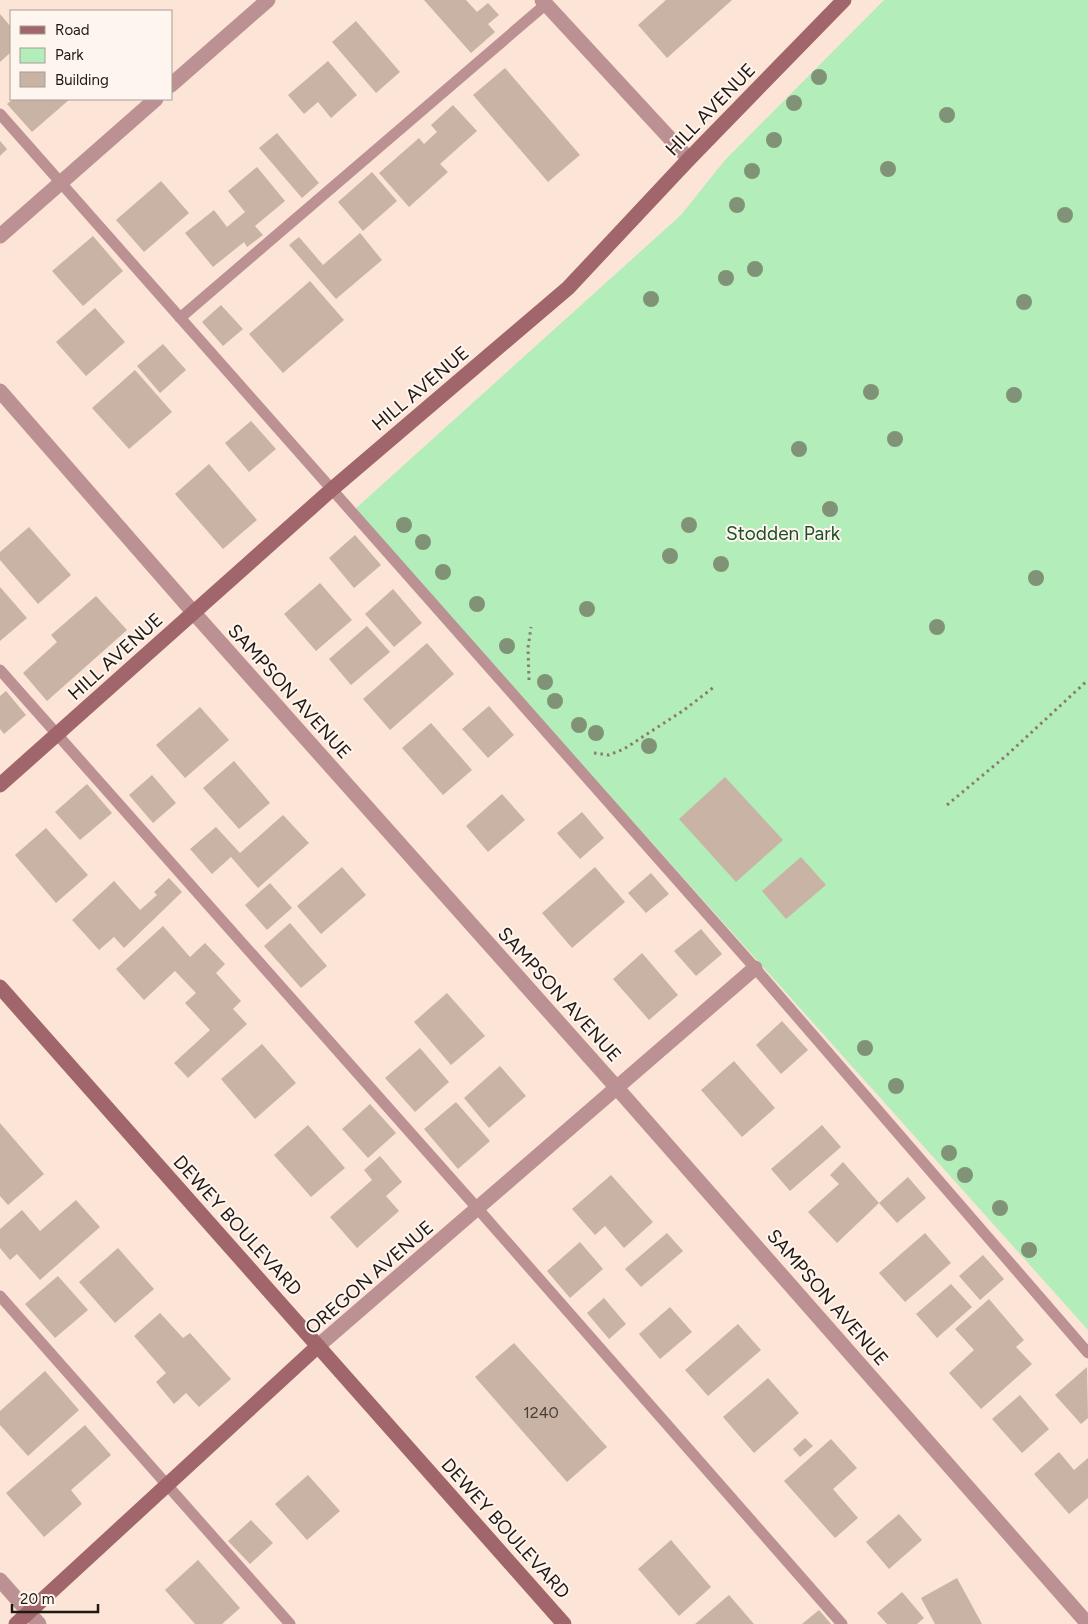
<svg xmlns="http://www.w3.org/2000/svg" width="1088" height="1624" font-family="Figtree,sans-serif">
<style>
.green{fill:#b3edba}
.building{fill:#c9b3a5}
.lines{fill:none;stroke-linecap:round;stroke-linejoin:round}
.path{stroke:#8a7b71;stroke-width:3;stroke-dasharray:2.5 4;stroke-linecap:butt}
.lane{stroke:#bb9194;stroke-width:11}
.street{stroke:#bb9194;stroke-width:15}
.secondary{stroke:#a1666b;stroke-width:15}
.tree{fill:#819376}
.labels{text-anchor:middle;stroke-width:4;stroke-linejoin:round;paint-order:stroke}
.number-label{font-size:16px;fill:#4a3f38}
.street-label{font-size:19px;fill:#201813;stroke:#fff5ef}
.park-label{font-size:19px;fill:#1d5028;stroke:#fff5ef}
</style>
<rect width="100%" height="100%" fill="#fce5d6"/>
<path class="green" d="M884 0H1088V1330L354 510 681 215 725 160Z"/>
<g class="building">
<path d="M424 0H466L477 12 488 3 499 15 488 24 495 32 471 53Z"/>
<path d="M666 0H732L667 58 638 25Z"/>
<path d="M0 14 11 27V52L0 62Z"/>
<path d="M356 21 400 72 376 93 332 42Z"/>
<path d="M328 61 357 95 331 118 318 102 304 114 288 95Z"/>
<path d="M505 68 580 155 548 182 473 95Z"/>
<path d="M13 99H70L32 132 7 104Z"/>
<path d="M453 105 477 131 440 164 448 172 409 207 379 173 419 138 424 144 437 132 431 125Z"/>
<path d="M277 133 319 183 302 198 259 148Z"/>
<path d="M0 141 7 149 0 156Z"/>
<path d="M257 167 285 201 255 226 263 235 247 247 244 242 213 267 185 233 214 210 227 227 245 212 228 191Z"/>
<path d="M372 172 397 201 363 231 338 202Z"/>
<path d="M161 181 189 213 144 252 116 220Z"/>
<path d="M360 233 382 260 336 299 289 245 299 237 323 265Z"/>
<path d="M93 236 123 271 83 306 52 271Z"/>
<path d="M310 281 344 320 283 373 249 334Z"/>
<path d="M221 305 243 329 223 346 202 322Z"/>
<path d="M95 308 125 342 86 376 56 342Z"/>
<path d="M163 344 186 370 160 393 137 366Z"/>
<path d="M135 370 172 412 129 449 92 408Z"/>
<path d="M251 421 276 449 249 472 225 443Z"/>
<path d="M209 464 257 520 223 549 175 494Z"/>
<path d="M29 527 71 575 38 604 0 560V552Z"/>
<path d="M355 535 381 565 354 588 329 558Z"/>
<path d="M320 583 352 620 316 651 284 614Z"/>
<path d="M0 587 27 618 0 641Z"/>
<path d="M393 589 422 623 394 647 365 614Z"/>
<path d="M96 596 127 630 47 701 23 673 57 642 51 635Z"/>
<path d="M367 626 390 652 351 685 329 659Z"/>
<path d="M427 643 454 674 390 730 363 699Z"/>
<path d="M6 691 26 715 4 734 0 729V696Z"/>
<path d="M489 706 514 735 488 758 462 729Z"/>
<path d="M200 707 229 740 185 778 156 745Z"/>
<path d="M431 723 472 770 443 795 402 748Z"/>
<path d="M234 761 270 803 239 829 203 788Z"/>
<path d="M152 775 176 803 153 823 129 795Z"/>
<path d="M725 777 783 840 736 882 679 819Z"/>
<path d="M87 784 112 813 80 840 55 812Z"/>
<path d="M502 794 525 820 488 852 466 826Z"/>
<path d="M582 812 604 838 580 859 557 833Z"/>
<path d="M283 815 309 843 258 888 231 857 212 874 190 849 216 827 240 853Z"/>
<path d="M46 828 88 875 56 903 15 855Z"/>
<path d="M801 857 826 885 786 919 762 891Z"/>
<path d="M342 867 366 895 321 934 297 906Z"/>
<path d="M595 867 625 902 572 948 542 913Z"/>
<path d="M651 873 669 894 646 913 628 893Z"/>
<path d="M169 878 182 892 124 948 114 937 99 950 72 920 114 881 140 910 157 895 154 892Z"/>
<path d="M270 883 292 908 267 930 245 905Z"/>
<path d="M290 923 327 966 301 988 264 946Z"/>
<path d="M163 926 190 957 205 943 225 964 216 973 241 1001 233 1009 247 1024 188 1078 174 1063 210 1030 185 1003 196 993 175 971 144 1000 116 969Z"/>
<path d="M701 929 722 954 696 976 674 951Z"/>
<path d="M642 953 678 995 649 1020 613 979Z"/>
<path d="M447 993 485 1036 451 1065 414 1022Z"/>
<path d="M782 1021 808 1050 781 1074 756 1045Z"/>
<path d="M262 1044 296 1083 255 1119 221 1079Z"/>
<path d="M420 1048 449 1082 415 1112 385 1078Z"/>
<path d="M734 1061 775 1108 742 1137 701 1090Z"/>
<path d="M500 1066 526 1096 489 1128 464 1098Z"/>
<path d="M456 1102 490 1141 458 1169 424 1129Z"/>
<path d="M370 1104 396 1133 368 1158 342 1129Z"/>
<path d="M0 1123 44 1174 8 1205 0 1196Z"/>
<path d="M308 1125 345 1168 311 1197 274 1155Z"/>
<path d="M822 1125 841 1147 790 1191 771 1169Z"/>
<path d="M380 1156 402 1182 386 1196 399 1211 357 1248 330 1217 372 1180 364 1170Z"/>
<path d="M843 1162 879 1203 837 1243 808 1212 839 1184 830 1175Z"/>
<path d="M611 1175 653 1222 624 1248 605 1226 595 1235 572 1209Z"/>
<path d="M908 1177 926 1198 897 1223 879 1203Z"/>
<path d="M76 1200 100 1227 40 1280 17 1254 10 1260 0 1248V1229L22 1210 40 1231Z"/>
<path d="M667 1233 683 1251 641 1287 625 1269Z"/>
<path d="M925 1233 951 1263 905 1302 879 1273Z"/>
<path d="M580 1242 603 1269 570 1298 547 1271Z"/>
<path d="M118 1248 154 1289 115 1323 79 1282Z"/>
<path d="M983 1255 1004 1279 980 1300 959 1276Z"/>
<path d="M58 1276 88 1310 55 1338 25 1304Z"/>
<path d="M951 1284 972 1307 937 1338 916 1314Z"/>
<path d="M604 1298 626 1324 609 1339 587 1313Z"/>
<path d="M989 1299 1024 1340 1016 1347 1032 1364 981 1409 949 1373 974 1350 955 1329Z"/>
<path d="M670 1307 692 1332 660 1359 639 1334Z"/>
<path d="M160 1313 183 1338 190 1333 231 1379 199 1407 186 1393 174 1404 156 1382 166 1373 134 1336Z"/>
<path d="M738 1324 761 1350 708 1396 685 1370Z"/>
<path d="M514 1343 607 1447 567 1482 475 1377Z"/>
<path d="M1087 1367 1088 1418 1081 1424 1055 1395Z"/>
<path d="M45 1371 79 1410 28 1456 0 1425V1411Z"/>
<path d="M768 1378 799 1413 754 1453 723 1417Z"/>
<path d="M1020 1395 1049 1429 1022 1453 992 1419Z"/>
<path d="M85 1425 111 1455 71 1490 82 1504 44 1537 6 1493Z"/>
<path d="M805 1438 813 1446 800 1457 793 1449Z"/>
<path d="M831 1439 857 1468 833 1489 858 1518 835 1538 784 1481Z"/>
<path d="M1059 1452 1074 1470 1088 1458V1498L1069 1514 1034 1474Z"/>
<path d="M308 1475 340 1511 307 1540 275 1504Z"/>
<path d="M899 1514 922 1540 889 1569 866 1542Z"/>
<path d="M251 1520 273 1543 250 1564 228 1541Z"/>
<path d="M671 1540 711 1587 679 1616 638 1569Z"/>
<path d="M198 1560 240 1608 222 1624H195L165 1590Z"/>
<path d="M957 1578 982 1624H935L921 1598Z"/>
<path d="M902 1592 924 1618 917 1624H887L877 1613Z"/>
<path d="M729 1595 754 1624H695Z"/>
<path d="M819 1610 831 1624H802Z"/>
</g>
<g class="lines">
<g class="path">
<path d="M529 680 528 648 531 627"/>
<path d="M594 753 609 755 624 749 684 710 714 687"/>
<path d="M947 805 1007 755 1088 680"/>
</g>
<g class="lane">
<path d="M0 114 755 968 1088 1353"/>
<path d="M180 318 546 4"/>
<path d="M0 670 478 1209 842 1624"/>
<path d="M0 1296 290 1624"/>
</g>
<g class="street">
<path d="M542 0 689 159"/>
<path d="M171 85 268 0"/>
<path d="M0 236 156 99"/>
<path d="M0 391 194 613 617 1088 1088 1624"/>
<path d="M318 1346 755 968"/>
<path d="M0 1580 39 1624"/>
</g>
<g class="secondary">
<path d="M0 785 331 490 568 288 689 159 844 0"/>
<path d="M0 987 564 1624"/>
<path d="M16 1624 318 1346"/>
</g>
</g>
<g class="tree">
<circle cx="819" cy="77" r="8"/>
<circle cx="794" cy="103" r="8"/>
<circle cx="947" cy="115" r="8"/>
<circle cx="774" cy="140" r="8"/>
<circle cx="888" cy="169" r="8"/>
<circle cx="752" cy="171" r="8"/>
<circle cx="737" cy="205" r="8"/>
<circle cx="1065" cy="215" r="8"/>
<circle cx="755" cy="269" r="8"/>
<circle cx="726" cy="278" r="8"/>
<circle cx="651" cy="299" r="8"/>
<circle cx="1024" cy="302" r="8"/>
<circle cx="871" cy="392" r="8"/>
<circle cx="1014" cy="395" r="8"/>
<circle cx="895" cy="439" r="8"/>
<circle cx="799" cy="449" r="8"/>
<circle cx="830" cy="509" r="8"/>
<circle cx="404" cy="525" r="8"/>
<circle cx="689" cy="525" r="8"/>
<circle cx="423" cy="542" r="8"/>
<circle cx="670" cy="556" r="8"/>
<circle cx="721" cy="564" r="8"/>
<circle cx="443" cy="572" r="8"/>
<circle cx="1036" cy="578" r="8"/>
<circle cx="477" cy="604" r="8"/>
<circle cx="587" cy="609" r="8"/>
<circle cx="937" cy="627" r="8"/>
<circle cx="507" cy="646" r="8"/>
<circle cx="545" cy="682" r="8"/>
<circle cx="555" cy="701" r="8"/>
<circle cx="579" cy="725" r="8"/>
<circle cx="596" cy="733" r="8"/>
<circle cx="649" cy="746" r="8"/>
<circle cx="865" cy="1048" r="8"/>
<circle cx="896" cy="1086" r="8"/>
<circle cx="949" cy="1153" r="8"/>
<circle cx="965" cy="1175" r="8"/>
<circle cx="1000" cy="1208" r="8"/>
<circle cx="1029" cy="1250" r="8"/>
</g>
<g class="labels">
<g class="number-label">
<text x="541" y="1418">1240</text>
</g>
<g class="street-label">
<text transform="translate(710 109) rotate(-46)" y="7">HILL AVENUE</text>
<text transform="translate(420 388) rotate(-40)" y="7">HILL AVENUE</text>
<text transform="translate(115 656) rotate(-42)" y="7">HILL AVENUE</text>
<text transform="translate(290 691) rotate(48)" y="7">SAMPSON AVENUE</text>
<text transform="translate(560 994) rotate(48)" y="7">SAMPSON AVENUE</text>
<text transform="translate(238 1225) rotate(48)" y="7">DEWEY BOULEVARD</text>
<text transform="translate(369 1277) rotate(-41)" y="7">OREGON AVENUE</text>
<text transform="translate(828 1297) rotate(49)" y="7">SAMPSON AVENUE</text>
<text transform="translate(506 1528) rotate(48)" y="7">DEWEY BOULEVARD</text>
</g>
<g class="park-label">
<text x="783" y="540">Stodden Park</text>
</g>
</g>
<rect x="10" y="10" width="162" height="90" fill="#fff5ef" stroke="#a69d97"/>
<rect x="20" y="26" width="25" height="8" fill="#a1666b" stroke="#a69d97"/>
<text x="55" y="35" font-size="15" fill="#201813">Road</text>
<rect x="20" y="48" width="25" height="15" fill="#b3edba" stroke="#a69d97"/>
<text x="55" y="60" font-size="15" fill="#201813">Park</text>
<rect x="20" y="72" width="25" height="15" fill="#c9b3a5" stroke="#a69d97"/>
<text x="55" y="85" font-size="15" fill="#201813">Building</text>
<path d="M12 1604v8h86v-8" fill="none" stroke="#201813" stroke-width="2.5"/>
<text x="20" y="1604" font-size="15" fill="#201813" stroke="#fff5ef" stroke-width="4" paint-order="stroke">20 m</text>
</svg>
